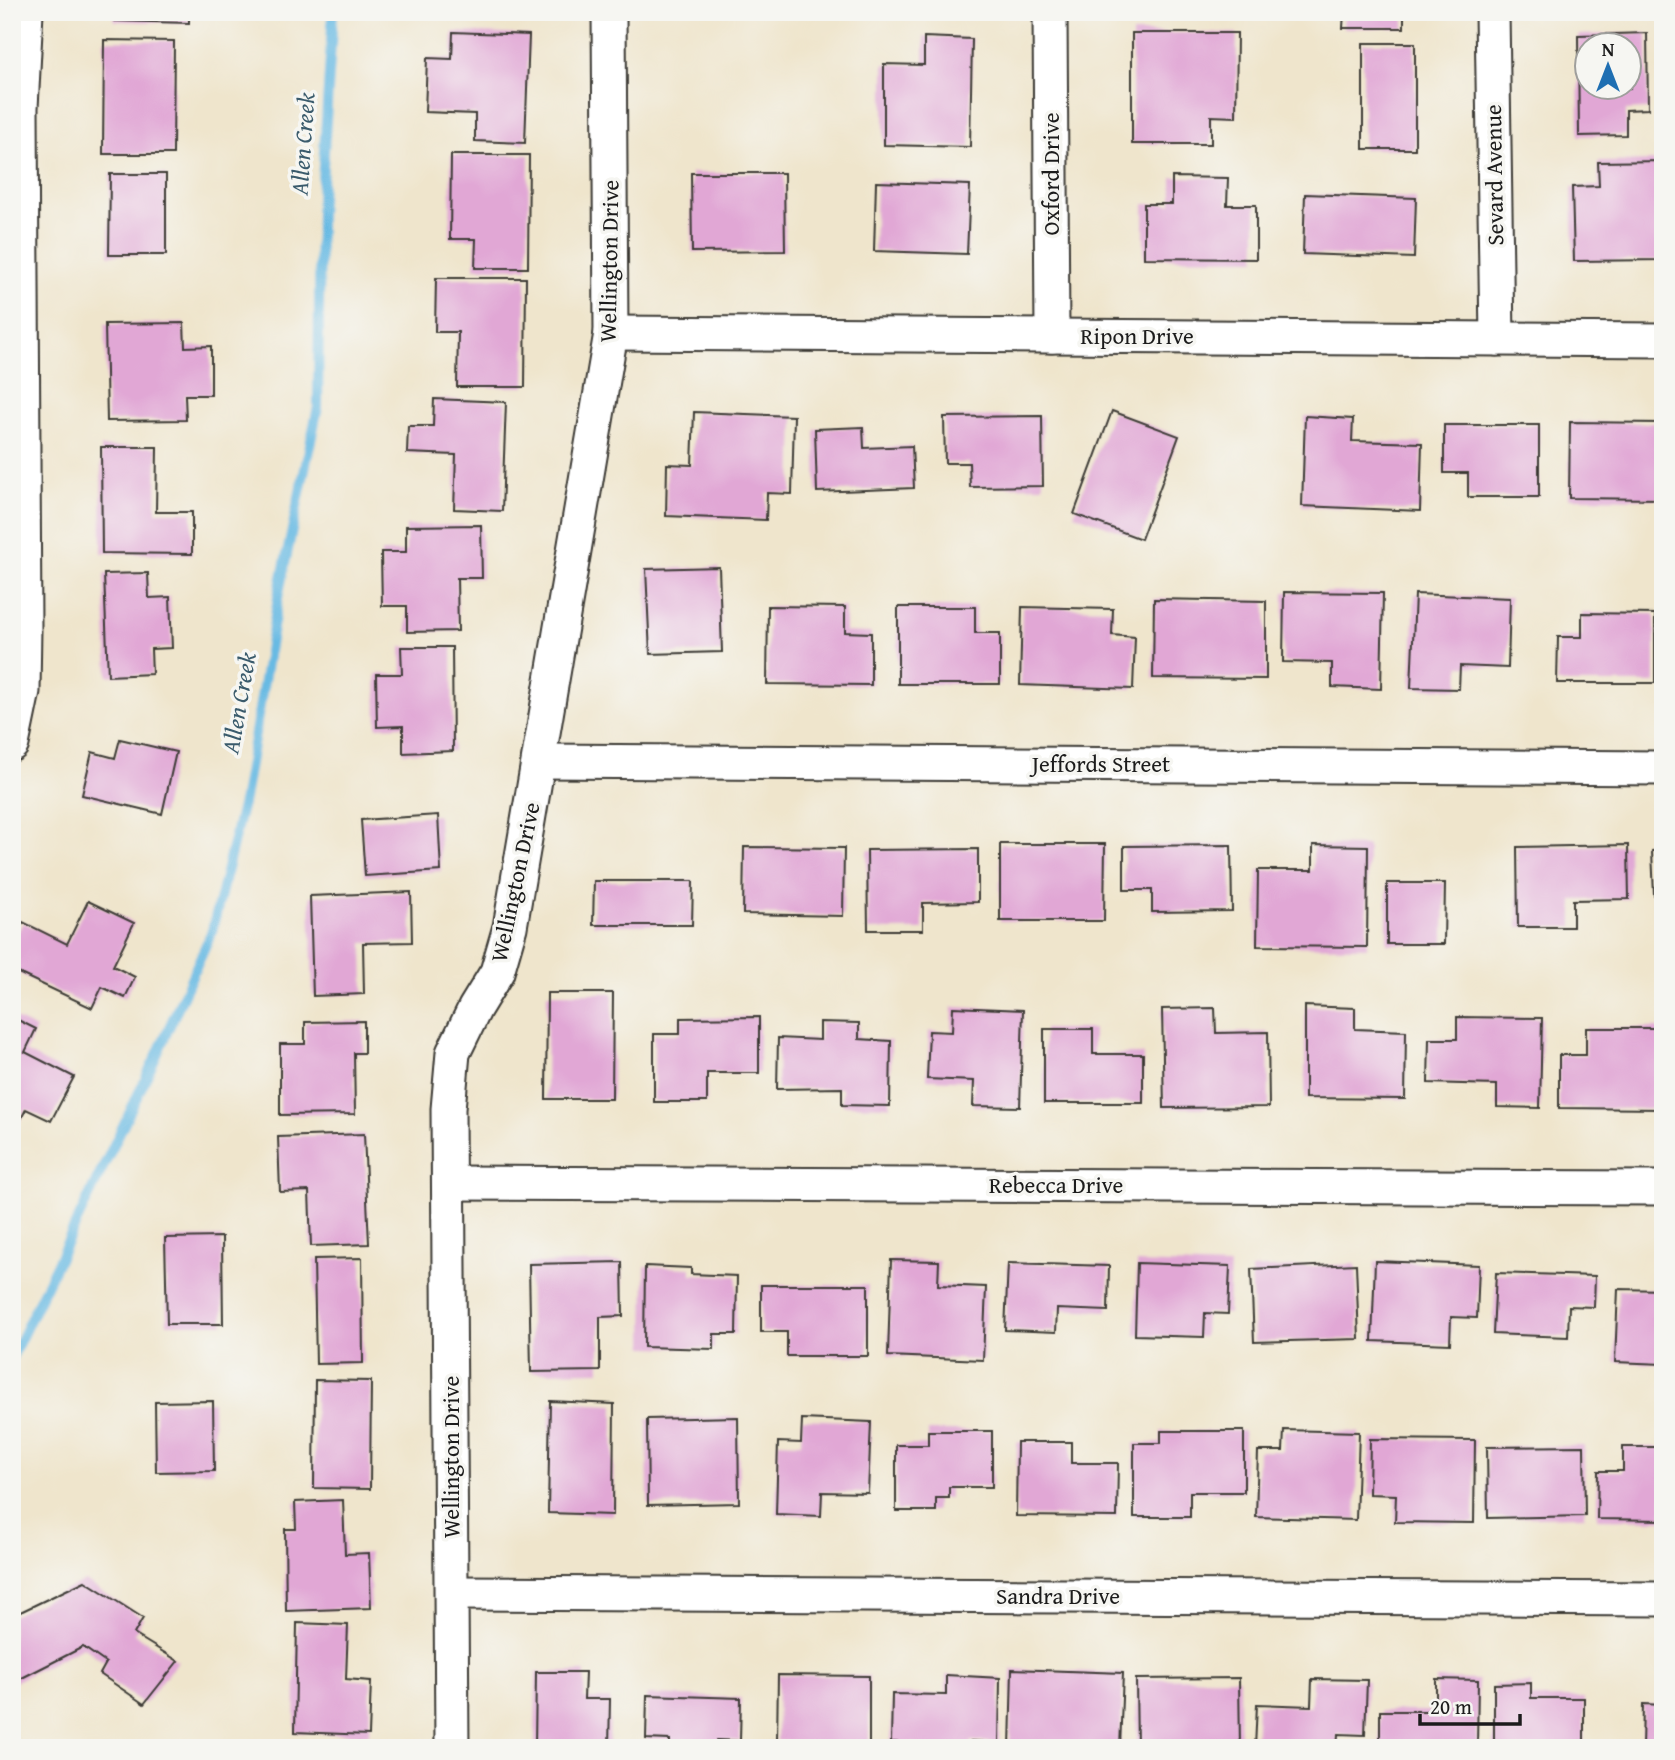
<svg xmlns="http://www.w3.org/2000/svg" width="1675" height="1760" font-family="'Gentium Book Plus',serif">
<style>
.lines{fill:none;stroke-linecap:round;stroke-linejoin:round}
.stream{stroke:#67bae3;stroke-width:10}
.building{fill:#e1a7d5;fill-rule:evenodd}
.street-casing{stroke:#3c3a36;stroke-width:37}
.street{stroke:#fff;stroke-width:33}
.labels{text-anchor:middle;stroke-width:7;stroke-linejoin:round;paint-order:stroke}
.street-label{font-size:23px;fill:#1c1c1c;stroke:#f6f6f2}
.water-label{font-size:24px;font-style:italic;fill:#3a5b6c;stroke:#f6f6f2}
</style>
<rect width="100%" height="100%" fill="#f6f6f2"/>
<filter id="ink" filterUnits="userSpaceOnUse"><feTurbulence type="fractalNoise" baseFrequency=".0143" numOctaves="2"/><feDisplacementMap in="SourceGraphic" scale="14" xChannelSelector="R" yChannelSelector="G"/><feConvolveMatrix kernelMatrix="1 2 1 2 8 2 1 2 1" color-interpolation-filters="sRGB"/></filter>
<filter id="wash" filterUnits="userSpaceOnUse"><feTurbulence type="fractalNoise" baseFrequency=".00686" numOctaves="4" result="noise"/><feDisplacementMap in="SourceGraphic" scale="28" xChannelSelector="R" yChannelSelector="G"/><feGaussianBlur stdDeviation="1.57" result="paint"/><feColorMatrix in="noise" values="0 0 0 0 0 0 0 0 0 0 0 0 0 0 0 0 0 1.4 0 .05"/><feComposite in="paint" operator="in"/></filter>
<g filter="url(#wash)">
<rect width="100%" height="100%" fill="#efe5cc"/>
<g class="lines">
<path class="stream" d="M12 1357 155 1059 212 931 244 798 279 592 318 407 320 213 333 12"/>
</g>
<g id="blocks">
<g class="building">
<path d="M114 12H189V23L114 21Z"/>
<path d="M1344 12H1404V28H1343Z"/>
<path d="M453 32 529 35 525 143 475 141V114L425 112 427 58 452 59Z"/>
<path d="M1132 33H1237L1236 117 1211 116V144H1132Z"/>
<path d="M1647 33 1648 109 1626 110V135L1579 136 1578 35ZM1588 46H1630V88H1588Z"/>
<path d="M924 37 972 39 970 147 884 145V64L924 65Z"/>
<path d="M104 40 174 41 173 154H103Z"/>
<rect x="1363" y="43" width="52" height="106"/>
<path d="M451 155H529L528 268H475L476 239H450Z"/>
<path d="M1663 161V260L1574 261 1572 187 1599 186 1598 162Z"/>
<path d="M691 173H784L785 251 692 252Z"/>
<path d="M110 174H166V255H109Z"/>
<path d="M1172 177 1228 178 1227 205H1256V259L1144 258V204H1172Z"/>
<path d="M876 182 970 185 967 254 874 251Z"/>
<path d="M1305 194 1416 198 1414 258 1303 254Z"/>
<path d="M436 278H526L525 387H457L458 332H435Z"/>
<path d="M184 323 185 347 211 346V395H185L186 420 107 421 105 324Z"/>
<path d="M434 399 506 402 502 511 454 509 456 455 407 453 408 426H433Z"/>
<path d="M1112 411 1179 436 1141 539 1074 514Z"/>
<path d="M694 412 794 416 792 494 767 493 766 520 666 516 667 464 692 465Z"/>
<path d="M1042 416 1043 486 970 487 969 463H945L944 417Z"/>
<path d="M1305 416 1353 419 1352 441 1422 443 1420 511 1302 506Z"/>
<path d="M1570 422 1663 423V499L1569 498Z"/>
<path d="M1444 425H1539V497H1468V473H1444Z"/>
<path d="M863 427 864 448 912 446 914 488 817 492 815 429Z"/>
<path d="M101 447H157L156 512H192V554L102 553Z"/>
<path d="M481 525 482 578H457L458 631 407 632V606H382L381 552H406V526Z"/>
<path d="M719 567 722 652 650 654 646 569Z"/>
<path d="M148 573 149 598 170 597 172 648 151 649 152 674 108 676 104 574Z"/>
<path d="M1284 592 1383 593 1381 689 1332 687V663L1283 662Z"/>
<path d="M1415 594 1510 598 1508 668 1460 666 1459 689 1411 688Z"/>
<path d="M1154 599 1266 601V679L1153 678Z"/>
<path d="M768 606 845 607V632L871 633V685L767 684Z"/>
<path d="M898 607H975V633H1000V684H898Z"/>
<path d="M1022 607 1113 609 1112 635 1135 637 1133 689 1020 685Z"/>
<path d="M1582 613 1655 614V683H1557L1558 637H1582Z"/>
<path d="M401 647H452L453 751 403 753V726L377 727 376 674H402Z"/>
<path d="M120 739 176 752 162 814 82 795 92 752 115 758Z"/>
<path d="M438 815 441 871 365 876 361 820Z"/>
<path d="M1000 844H1105L1104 921H1000Z"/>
<path d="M1231 845 1232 911 1152 912V890H1124V846Z"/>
<path d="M1313 845 1368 846 1367 947 1257 946 1258 870H1313Z"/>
<path d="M1628 845 1629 899 1573 900V927H1518L1517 847Z"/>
<path d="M744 847 844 848 843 916 743 914Z"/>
<path d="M978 849V902L923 903V930H868L867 850Z"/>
<path d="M1663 850V895H1654L1652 851Z"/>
<path d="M594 881H693L692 925H593Z"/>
<path d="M1387 883H1445L1444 944H1387Z"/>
<path d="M411 892 412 942 363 943 364 994 313 996 310 896Z"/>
<path d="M88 901 134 923 113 966 135 977 125 998 102 987 92 1008 12 970V943L23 922 67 944Z"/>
<path d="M547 993H613L612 1099H546Z"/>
<path d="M1305 1006 1355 1008V1029L1406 1031 1405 1099 1305 1098Z"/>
<path d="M953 1007 1023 1010 1020 1107 973 1106 974 1081 927 1079 929 1031 952 1032Z"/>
<path d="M1215 1008 1216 1033 1268 1032 1269 1107 1164 1108 1162 1009Z"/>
<path d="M12 1017 36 1029 25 1052 74 1077 51 1121 26 1109 15 1131 12 1130Z"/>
<path d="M759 1017V1073H707V1102H654V1034H680V1018Z"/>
<path d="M1457 1017 1542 1018 1540 1108 1497 1107V1085L1428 1083 1429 1039H1457Z"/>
<path d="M364 1021V1053H354L355 1114 280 1115V1044H305V1022Z"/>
<path d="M820 1022 859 1023V1039L891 1041 890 1106 842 1105V1088L777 1089 778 1038 820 1040Z"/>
<path d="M1586 1028H1663V1109L1559 1108V1055H1586Z"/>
<path d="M1044 1029H1093V1054H1143V1103H1044Z"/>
<path d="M364 1134 369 1244 311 1246 309 1191 280 1192 278 1137Z"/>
<path d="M222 1237 223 1324H167L165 1238Z"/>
<path d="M362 1258 363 1363 316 1364 314 1259Z"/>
<path d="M891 1260 939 1261 938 1285 986 1287 983 1360 888 1356Z"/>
<path d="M1375 1261 1479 1265 1477 1318 1451 1317 1450 1344 1372 1341Z"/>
<path d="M622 1262 623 1316 600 1317V1371L531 1372 529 1264Z"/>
<path d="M1008 1263 1109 1266 1108 1311 1057 1309 1056 1332 1005 1330Z"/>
<path d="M1137 1263 1230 1266 1228 1314 1205 1313 1204 1337 1135 1335Z"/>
<path d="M1356 1264 1359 1339 1254 1342 1251 1269Z"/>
<path d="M645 1266 691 1268V1274L737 1276 736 1334H714V1349L644 1347Z"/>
<path d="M1496 1273 1595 1276 1594 1307 1569 1306 1568 1337 1493 1334Z"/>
<path d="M761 1285H868V1356H787V1332H761Z"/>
<path d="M1618 1289 1663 1290V1364L1615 1362Z"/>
<path d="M315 1380 371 1381 370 1489 314 1488Z"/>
<path d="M213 1401 214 1471 156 1472 155 1402Z"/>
<path d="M550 1401 614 1404 613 1515 548 1513Z"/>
<path d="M738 1417 739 1503 648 1505 647 1419Z"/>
<path d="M802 1419 871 1422 868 1493 822 1492 821 1516 776 1514 778 1442 801 1443Z"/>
<path d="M1284 1430 1359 1432 1356 1520 1256 1517 1258 1451H1283Z"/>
<path d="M928 1431H992V1487H949V1498H936V1511H896V1445H928Z"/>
<path d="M1161 1431H1244V1492H1190V1517H1134V1443H1161Z"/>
<path d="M1370 1439 1475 1440 1474 1523 1395 1522 1396 1495 1369 1494Z"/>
<path d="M1017 1442H1071V1463H1118L1117 1517 1016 1516Z"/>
<path d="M1584 1446 1585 1516 1488 1518 1487 1447Z"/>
<path d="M1623 1447H1663V1520L1597 1519 1598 1471H1623Z"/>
<path d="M343 1500 345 1554 369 1553 371 1608 286 1611 285 1529H296L295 1502Z"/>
<path d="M85 1581 143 1618 134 1634 178 1661 144 1704 100 1674 106 1663 83 1647 12 1683V1616Z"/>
<path d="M297 1623 348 1625 346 1679 371 1681 369 1735 295 1732Z"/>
<path d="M1012 1669 1123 1673 1120 1748H1010Z"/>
<path d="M536 1672H585L584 1699H610L609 1748H535Z"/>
<path d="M778 1675 869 1676V1748H823V1743L777 1741Z"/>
<path d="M946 1675 1000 1678 999 1743 971 1741 970 1748H917V1744L891 1742 892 1694 946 1695Z"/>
<path d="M1239 1678 1240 1748H1137L1136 1679Z"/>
<path d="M1312 1679 1367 1680 1365 1735 1338 1734 1337 1748H1255L1257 1704 1311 1706Z"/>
<path d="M1436 1679 1478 1680 1477 1748H1380V1711H1436Z"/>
<path d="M1531 1683V1698H1584V1748H1494V1684Z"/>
<path d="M647 1695 741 1698 740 1741 717 1740V1748H670V1740L646 1739Z"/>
<path d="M1643 1704 1663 1705V1748H1642Z"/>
<path d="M305 1741 359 1743V1748H304Z"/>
</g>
</g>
</g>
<g filter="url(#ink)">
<use href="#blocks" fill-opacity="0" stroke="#3c3a36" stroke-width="2"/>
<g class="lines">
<defs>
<g id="street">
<path d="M1050 12 1052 336"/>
<path d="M1492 12 1497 339"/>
<path d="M611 333 1663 340"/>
<path d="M12 744 23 691 24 628 21 108 26 12"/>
<path d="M539 761 1663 768"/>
<path d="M449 1183 1663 1188"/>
<path d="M452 1593 1663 1599"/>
<path d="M452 1748 448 1109 453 1053 475 1008 497 972 510 927 611 333 609 12"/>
</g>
</defs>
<use href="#street" class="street-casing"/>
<use href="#street" class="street"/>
</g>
</g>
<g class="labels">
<g class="street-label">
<text transform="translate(1051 174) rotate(-90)" y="8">Oxford Drive</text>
<text transform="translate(1494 175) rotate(-91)" y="8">Sevard Avenue</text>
<text transform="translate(609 261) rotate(-89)" y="8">Wellington Drive</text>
<text x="1137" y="344">Ripon Drive</text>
<text x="1101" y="772">Jeffords Street</text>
<text transform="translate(515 882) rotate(-78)" y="8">Wellington Drive</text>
<text x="1056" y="1193">Rebecca Drive</text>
<text transform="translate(451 1457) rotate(-90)" y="8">Wellington Drive</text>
<text x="1058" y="1604">Sandra Drive</text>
</g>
<g class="water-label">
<text transform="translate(303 144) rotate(-86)" y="8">Allen Creek</text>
<text transform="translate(239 703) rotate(-80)" y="8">Allen Creek</text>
</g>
</g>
<rect width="1675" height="1760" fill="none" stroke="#f6f6f2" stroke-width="42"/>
<g transform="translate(1608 66)"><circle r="33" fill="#f6f6f2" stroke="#9f9f9c" stroke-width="2"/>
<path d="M0-5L12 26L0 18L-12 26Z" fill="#1f6fb2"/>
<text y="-10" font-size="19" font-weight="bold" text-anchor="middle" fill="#1c1c1c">N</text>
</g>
<path d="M1420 1714v10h100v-10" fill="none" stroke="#1c1c1c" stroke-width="3.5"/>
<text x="1430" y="1714" font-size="21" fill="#1c1c1c" stroke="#f6f6f2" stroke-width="5" paint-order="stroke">20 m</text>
</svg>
